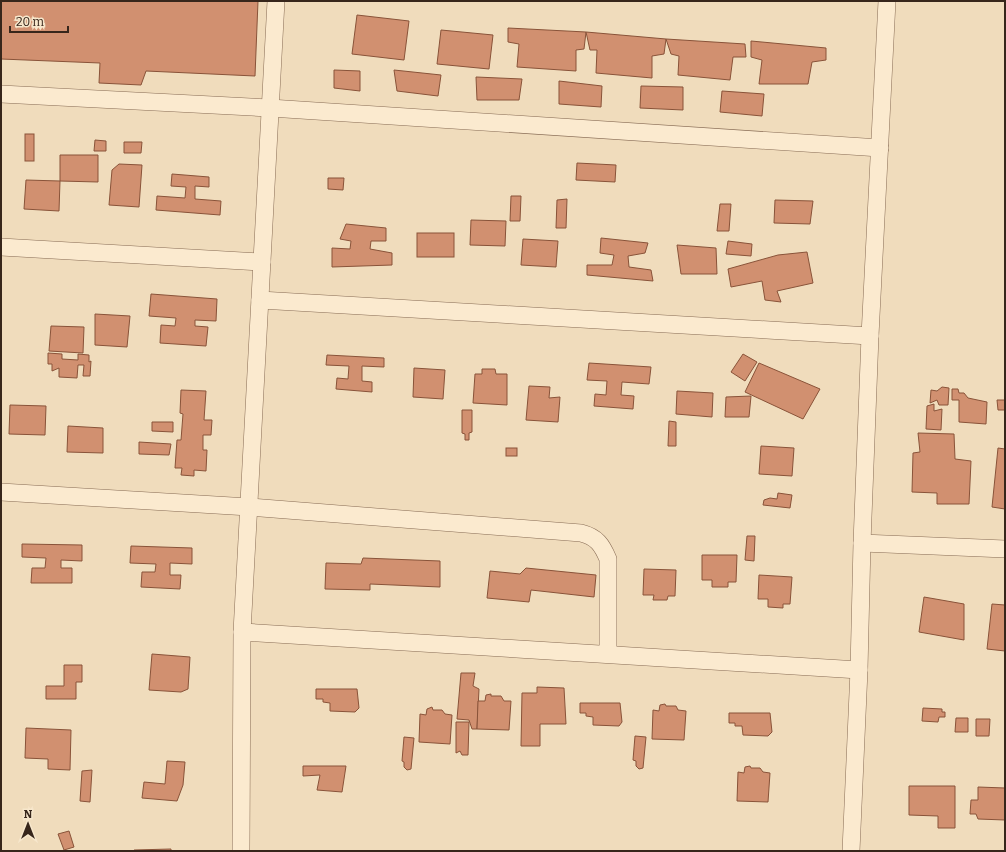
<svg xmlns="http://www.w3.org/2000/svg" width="1006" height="852" font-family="Bitter,serif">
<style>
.building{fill:#d19070;stroke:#895339}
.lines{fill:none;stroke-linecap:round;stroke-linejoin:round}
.street-casing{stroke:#886c55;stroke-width:18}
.street{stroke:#fbeacf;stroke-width:17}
</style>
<rect width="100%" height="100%" fill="#f0dcbc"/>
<g class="building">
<path d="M1 1H258L255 76 146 71 141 85 99 83 100 63 1 59Z"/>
<path d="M357 15 409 21 404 60 352 54Z"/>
<path d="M508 28 586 32 584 49 576 50V71L517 67 519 44 508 42Z"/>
<path d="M441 30 493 35 489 69 437 64Z"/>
<path d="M586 32 666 39 664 54 652 56V78L596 73 597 50H590Z"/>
<path d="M666 39 745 44 746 57H733L730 80 678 75 679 56 671 54Z"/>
<path d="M751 41 826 48V60L812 62 808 84H759L762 60 751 57Z"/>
<path d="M334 70 360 71V91L334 88Z"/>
<path d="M394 70 441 75 438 96 397 91Z"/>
<path d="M476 77 522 79 519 100H477Z"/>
<path d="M559 81 602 86 601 107 559 104Z"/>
<path d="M641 86 683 87V110L640 108Z"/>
<path d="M722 91 764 94 762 116 720 112Z"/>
<rect x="25" y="134" width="9" height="27"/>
<path d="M95 140 106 141V151H94Z"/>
<path d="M124 142H142L141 153H124Z"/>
<path d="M60 155H98V182L60 181Z"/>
<path d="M577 163 616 165 615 182 576 180Z"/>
<path d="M119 164 142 165 139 207 109 205 112 170Z"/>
<path d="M172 174 209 177V187L195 186V199L221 201 220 215 156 210 157 196 185 198 186 187 171 186Z"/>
<path d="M328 178H344L343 190 328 189Z"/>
<path d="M26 180 60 181 59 211 24 209Z"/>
<path d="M511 196H521L520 221H510Z"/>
<path d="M567 199 566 228H556L557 200Z"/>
<path d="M775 200 813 201 810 224 774 223Z"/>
<path d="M720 204H731L729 231H717Z"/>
<path d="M471 220 506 221 505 246 470 245Z"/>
<path d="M346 224 386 228V241H371L370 249 392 253V265L332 267V248L350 249 351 241 340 239Z"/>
<rect x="417" y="233" width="37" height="24"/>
<path d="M601 238 648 243 645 253 628 256 629 267 651 270 653 281 587 275V265H612L614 255 600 253Z"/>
<path d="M523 239 558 241 556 267 521 265Z"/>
<path d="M728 241 752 244 751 256 726 254Z"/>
<path d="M677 245 716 248 717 274H681Z"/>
<path d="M807 252 813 283 777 291 781 302 765 300 762 281 731 287 728 269 778 255Z"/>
<path d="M151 294 217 299 216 321 195 320V326L208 327 206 346 160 343 161 325 175 326 176 318 149 316Z"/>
<path d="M95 314 130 316 127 347 95 345Z"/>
<path d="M51 326 84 327 83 353 49 351Z"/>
<path d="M48 353 62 354V359L78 360V354L89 355V362L91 361 90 376H83L84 365H78L77 378 59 377V368L52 371V364H48Z"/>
<path d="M743 354 757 362 745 381 731 372Z"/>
<path d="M327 355 384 358V367L362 366V381L372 382V392L336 389 337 378 348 379 349 366 326 365Z"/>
<path d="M589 363 651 367 649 384 622 382 621 395 634 396 633 409 594 406 595 394 606 395 607 381 587 380Z"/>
<path d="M759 363 820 389 803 419 745 392Z"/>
<path d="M414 368 445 370 443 399 413 397Z"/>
<path d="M482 369H495L496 374H507V405L473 403 475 374H482Z"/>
<path d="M529 386 550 387 549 398 560 397 558 422 526 420Z"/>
<path d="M942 387 949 388 948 405H939L937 400 930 403 931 390 937 391Z"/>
<path d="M952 389H958L959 393H964L968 398 987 402 986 424 959 422V400H952Z"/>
<path d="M181 390 206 391 204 420H212L211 435H203V450H207L206 471 194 470V476L181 475 182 468H175L177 440H181L183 414 180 413Z"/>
<path d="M677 391 713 393 712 417 676 414Z"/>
<path d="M751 396 749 417H725L726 397Z"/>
<path d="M997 400H1005V410H998Z"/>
<path d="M934 404V411L942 409 941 430 926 429 927 406Z"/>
<path d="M10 405 46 406 45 435 9 434Z"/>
<path d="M462 410H472V432L469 433V440H465V434L462 433Z"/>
<path d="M669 421 676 422V446H668Z"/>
<path d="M152 422H173V432L152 431Z"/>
<path d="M68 426 103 428V453L67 452Z"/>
<path d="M918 433 954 434 955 459 971 461 969 504H937V493L912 492 913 453 920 452Z"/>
<path d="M139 442 171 444 169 455 139 454Z"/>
<path d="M761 446 794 448 792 476 759 474Z"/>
<rect x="506" y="448" width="11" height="8"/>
<path d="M998 448 1005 449V509L992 507Z"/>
<path d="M778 493 792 495 790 508 763 505 764 500 770 498 777 499Z"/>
<path d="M747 536H755L754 561 745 560Z"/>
<path d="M22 544 82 545V561L61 560V568H72V583H31L32 568H45L46 558 22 557Z"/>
<path d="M131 546 192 548V564L170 563V575H181L180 589 141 587 142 572H155L156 564 130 563Z"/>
<path d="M702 555H737L736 582H728V587H712V580H702Z"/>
<path d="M363 558 440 561V587L370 584V590L325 589 326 563 361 564Z"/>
<path d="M526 568 596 575 594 597 531 590 529 602 487 598 490 571 520 574Z"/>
<path d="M644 569 676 570 675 596H668L667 600H653L654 595H643Z"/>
<path d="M759 575 792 577 790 604H783V608L768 607V599H758Z"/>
<path d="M924 597 964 604V640L919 632Z"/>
<path d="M992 604 1005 605V651L987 649Z"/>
<path d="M152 654 190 657 188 689 181 692 149 690Z"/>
<path d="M64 665H82V682H76V699H46V686H64Z"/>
<path d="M461 673H475L473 686 479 689 477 729H472L469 720 457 719Z"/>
<path d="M537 687 564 688 566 724H540V746H521L522 693H537Z"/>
<path d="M316 689H357L359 708 355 712 330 711V703L323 702V699H316Z"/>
<path d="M491 694V696H501L504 701H511L509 730 477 729 478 701H485L486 695Z"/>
<path d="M580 703H620L622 722 619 726 593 725V717L586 716V713H580Z"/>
<path d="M665 704 666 706H676L678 710 686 711 684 740 652 739 653 710 659 711 660 705Z"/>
<path d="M432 707 433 710H442L445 714 452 715 450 744 419 742 420 714 426 715 427 709Z"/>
<path d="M923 708 942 709V712H945V717H939L938 722 922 721Z"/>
<path d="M729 713H770L772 732 768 736 743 735 742 726H735V723H729Z"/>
<path d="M956 718H968V732H955Z"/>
<path d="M976 719H990L989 736H976Z"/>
<path d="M456 722H469L468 755H462L460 751 456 753Z"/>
<path d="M26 728 71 730 70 770 48 769V759L25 758Z"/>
<path d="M635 736 646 737 643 768 639 769 636 766V761L633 760Z"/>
<path d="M404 737 414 738 411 769 407 770 404 767V762L402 761Z"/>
<path d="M167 761 185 762 183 785 177 801 142 798 144 782 165 784Z"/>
<path d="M303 766H346L342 792 317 790 320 775 303 776Z"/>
<path d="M750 766 751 768H760L763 772 770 773 768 802 737 801 738 772 744 773 745 767Z"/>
<path d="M92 770 90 802 80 801 82 771Z"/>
<path d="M909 786H955V828H938V816L909 815Z"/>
<path d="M978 787 1005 788V820L978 819 976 814H970L971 800H978Z"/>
<path d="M69 831 74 847 64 850 58 834Z"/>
<path d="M171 849V851H135L134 850Z"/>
</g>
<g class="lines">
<defs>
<g id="street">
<path d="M1 94 270 108 880 148"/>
<path d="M1 247 262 262"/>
<path d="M260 300 870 336"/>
<path d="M1 492 249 507 581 533C597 537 602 545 608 559V654"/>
<path d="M862 543 1005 549"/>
<path d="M242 632 859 670"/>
<path d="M241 851 242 632 276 1"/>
<path d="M851 851 859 670 862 543 870 336 887 1"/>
</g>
</defs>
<use href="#street" class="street-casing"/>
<use href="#street" class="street"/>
</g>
<rect width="1006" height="852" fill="none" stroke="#37261b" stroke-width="4"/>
<g transform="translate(28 824)" stroke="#f7e7cc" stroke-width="3" paint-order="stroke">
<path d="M0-3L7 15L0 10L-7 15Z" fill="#37261b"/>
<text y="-6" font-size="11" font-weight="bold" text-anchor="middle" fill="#37261b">N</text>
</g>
<path d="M10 26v6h58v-6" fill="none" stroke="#37261b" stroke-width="2"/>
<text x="16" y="26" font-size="12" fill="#37261b" stroke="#f7e7cc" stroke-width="3" paint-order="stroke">20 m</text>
</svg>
